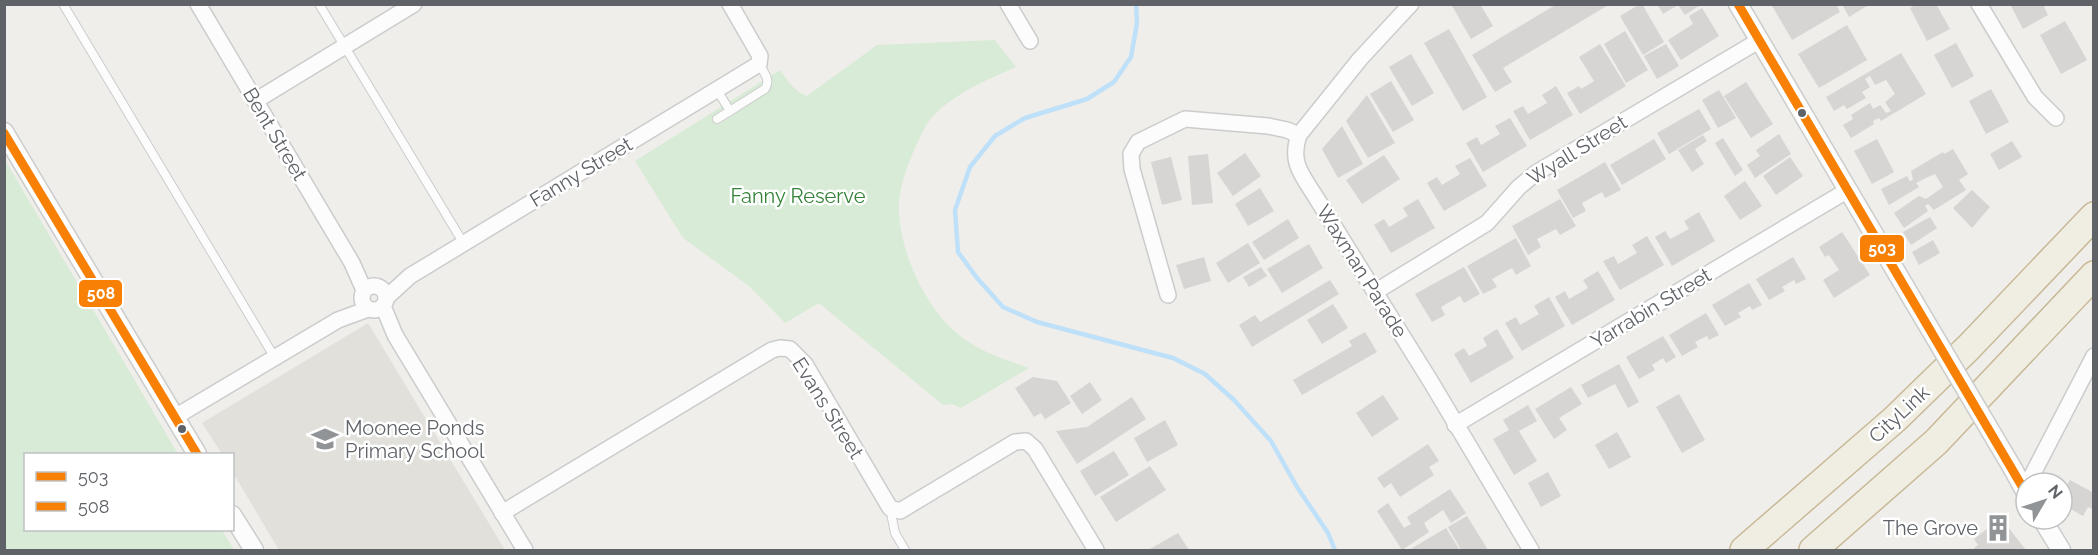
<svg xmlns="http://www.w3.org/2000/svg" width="2098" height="555" font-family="Raleway,sans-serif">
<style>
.education{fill:#e2e0da}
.green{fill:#d8ebd6}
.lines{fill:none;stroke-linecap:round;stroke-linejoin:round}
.stream{stroke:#bfe0f9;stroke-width:4.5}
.building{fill:#d6d5d3}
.service-casing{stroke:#cbcccc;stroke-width:10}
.minor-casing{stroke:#cbcccc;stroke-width:18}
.tertiary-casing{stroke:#cbcccc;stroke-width:21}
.motorway-casing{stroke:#c8b996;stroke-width:30}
.service{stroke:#fdfcfc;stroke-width:8}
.minor{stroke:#fdfcfc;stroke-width:15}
.tertiary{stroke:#fdfcfc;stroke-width:18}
.motorway{stroke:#f0ede3;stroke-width:27}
.tertiary-bridge-casing{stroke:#cbcccc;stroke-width:21;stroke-linecap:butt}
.tertiary-bridge{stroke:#fdfcfc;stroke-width:18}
.bus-1-casing{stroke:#fff;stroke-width:14}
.bus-2-casing{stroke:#fff;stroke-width:14}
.bus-1{stroke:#f78005;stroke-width:9}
.bus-2{stroke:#f78005;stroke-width:9}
.bus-dot{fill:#5f6368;stroke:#fff;stroke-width:2}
.labels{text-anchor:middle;stroke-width:5;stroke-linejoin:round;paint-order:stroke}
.street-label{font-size:20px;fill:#5f6368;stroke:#fff}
.park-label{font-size:20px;fill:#348238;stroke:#fff}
.poi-label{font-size:20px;fill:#5f6368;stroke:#fff;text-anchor:start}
.line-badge{stroke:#fff;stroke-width:2}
.badge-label{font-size:16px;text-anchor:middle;font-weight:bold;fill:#fff}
</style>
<rect width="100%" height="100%" fill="#efeeea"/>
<path class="education" d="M368 323 505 550H279L233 473 232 454H222L202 423Z"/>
<g class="green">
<path d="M995 40 1016 67C987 80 957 92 934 115 926 123 921 135 916 146 909 161 900 185 899 202 897 247 924 307 959 335 980 352 1004 359 1029 368L961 408 952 404 943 405 819 303 785 323 749 286 683 238 635 161 780 70C788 81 794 91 807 96L877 45Z"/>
<path d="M5 160 178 454H26V530H222L234 550H5Z"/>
</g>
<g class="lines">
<path class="stream" d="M1136 4 1137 23 1131 57 1114 82 1087 99 1025 118 995 136 970 167 955 210 958 252 977 278 1003 307 1037 322 1173 358 1205 374 1234 400 1271 441 1297 487 1328 533 1335 550"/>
</g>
<g class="building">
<path d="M1451 4H1480L1493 26 1471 39Z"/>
<path d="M1557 4H1610L1503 68 1512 82 1495 92 1472 55Z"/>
<path d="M1640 4H1642L1664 42 1643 55 1620 16Z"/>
<path d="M1657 4H1702L1685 15 1678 5 1663 14Z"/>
<path d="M1771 4H1836L1840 12 1792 40Z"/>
<path d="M1842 4H1870L1849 17Z"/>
<path d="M1917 4H1936L1950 29 1927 41 1910 8Z"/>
<path d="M2010 4H2043L2048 15 2023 29Z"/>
<path d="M1702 8 1719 36 1681 60 1668 40 1693 24 1689 16Z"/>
<path d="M2065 21 2087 60 2061 74 2040 35Z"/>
<path d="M1847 25 1867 60 1819 88 1798 54Z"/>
<path d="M1449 29 1487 97 1463 111 1424 43Z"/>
<path d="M1625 31 1648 70 1626 83 1604 44Z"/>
<path d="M1956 43 1974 76 1952 88 1934 55Z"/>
<path d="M1600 44 1626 86 1580 114 1567 93 1579 86 1581 89 1594 81 1579 57Z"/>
<path d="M1666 44 1679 66 1657 79 1644 56Z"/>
<path d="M1901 53 1926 94 1881 121 1879 118 1873 121 1874 124 1851 138 1843 125 1853 119 1851 115 1870 103 1873 109 1880 105 1886 113 1891 111 1885 102 1895 94 1886 80 1875 85 1870 76 1865 79 1870 87 1862 92 1866 98 1847 109 1844 105 1834 111 1826 97Z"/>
<path d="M1411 54 1434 93 1412 106 1389 67Z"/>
<path d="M1391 81 1414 120 1393 132 1370 94Z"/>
<path d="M1746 82 1773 124 1751 138 1724 96Z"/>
<path d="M1556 86 1573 115 1530 140 1513 111 1523 106 1528 114 1547 103 1542 95Z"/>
<path d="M1991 89 2009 122 1986 134 1969 101Z"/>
<path d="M1719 90 1736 118 1718 128 1702 100Z"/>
<path d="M1367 95 1395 143 1368 158 1346 121Z"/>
<path d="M1699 109 1711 129 1669 154 1657 133Z"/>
<path d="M1510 118 1527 146 1483 172 1466 143 1477 137 1481 145 1500 134 1495 126Z"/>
<path d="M1342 126 1363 164 1338 178 1322 149Z"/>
<path d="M1779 134 1791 154 1755 178 1747 165 1760 156 1756 150Z"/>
<path d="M1703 135 1707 141 1695 149 1704 164 1692 172 1678 150Z"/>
<path d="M1723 138 1743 170 1735 176 1715 143Z"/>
<path d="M1654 139 1666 159 1622 185 1610 165Z"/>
<path d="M1877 139 1894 172 1872 184 1854 151Z"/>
<path d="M2012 141 2022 157 1999 170 1990 154Z"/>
<path d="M1953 149 1968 174 1959 180 1966 190 1934 210 1928 204 1925 206 1928 211 1904 228 1894 213 1919 196 1926 199 1943 187 1935 174 1930 176 1916 183 1919 187 1889 205 1881 189 1907 176 1910 181 1913 180 1911 171 1943 152 1944 154Z"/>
<path d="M1245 153 1261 176 1233 196 1217 173Z"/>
<path d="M1208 154 1213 203 1192 205 1188 156Z"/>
<path d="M1384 155 1400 179 1362 204 1346 180Z"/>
<path d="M1171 157 1182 200 1162 205 1151 162Z"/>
<path d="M1790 157 1803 176 1776 195 1763 176Z"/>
<path d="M1470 158 1487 186 1444 211 1427 183 1437 177 1442 185 1460 174 1455 166Z"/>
<path d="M1605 162 1621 190 1605 198 1602 192 1582 203 1586 211 1573 218 1557 190Z"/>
<path d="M1745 181 1762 206 1740 220 1724 196Z"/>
<path d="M1260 188 1274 211 1248 226 1235 204Z"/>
<path d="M1972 190 1990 207 1972 228 1953 208Z"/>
<path d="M1418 199 1435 228 1391 253 1374 225 1384 219 1389 227 1408 216 1403 208Z"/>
<path d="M1560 199 1576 226 1560 235 1556 229 1537 239 1541 247 1528 255 1512 226Z"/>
<path d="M1699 212 1715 241 1672 266 1655 237 1665 231 1670 239 1689 229 1684 221Z"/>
<path d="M1930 217 1937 228 1911 245 1903 232Z"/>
<path d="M1288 219 1299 238 1264 260 1252 242Z"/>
<path d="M1842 232 1870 275 1834 298 1823 280 1839 270 1829 255 1825 257 1819 247Z"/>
<path d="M1647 236 1664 265 1620 290 1603 261 1614 256 1618 264 1637 253 1632 245Z"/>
<path d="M1516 238 1531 266 1516 275 1512 268 1492 279 1497 287 1483 294 1467 266Z"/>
<path d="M1933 240 1940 253 1919 265 1912 252Z"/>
<path d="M1248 243 1260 263 1228 283 1216 263Z"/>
<path d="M1309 244 1323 268 1282 293 1267 269Z"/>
<path d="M1204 257 1211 281 1184 289 1176 265Z"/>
<path d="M1793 257 1806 279 1796 284 1794 280 1782 287 1785 291 1769 300 1756 279Z"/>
<path d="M1261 267 1267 276 1249 287 1243 277Z"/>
<path d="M1464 267 1480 294 1464 303 1460 296 1441 307 1445 315 1432 322 1415 294Z"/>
<path d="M1598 271 1615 300 1572 325 1555 297 1565 291 1569 299 1588 288 1583 280Z"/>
<path d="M1330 280 1339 294 1252 347 1239 325 1255 315 1260 322Z"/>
<path d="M1749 283 1762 305 1752 310 1750 306 1738 313 1741 317 1725 326 1712 305Z"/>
<path d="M1549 297 1565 326 1522 351 1505 323 1516 317 1520 325 1539 314 1534 306Z"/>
<path d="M1333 304 1348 328 1322 344 1307 320Z"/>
<path d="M1706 313 1719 335 1709 340 1707 336 1695 342 1698 347 1682 356 1669 335Z"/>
<path d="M1497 329 1514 358 1471 383 1454 354 1464 348 1469 356 1487 346 1483 338Z"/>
<path d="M1365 332 1377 352 1302 395 1293 380 1352 346 1349 341Z"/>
<path d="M1663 336 1676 357 1666 363 1663 358 1652 365 1655 370 1639 379 1626 357Z"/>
<path d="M1619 364 1639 402 1628 408 1615 384 1588 398 1581 385Z"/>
<path d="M1033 377 1057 381 1071 403 1045 419 1041 413 1034 417 1015 388Z"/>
<path d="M1090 382 1102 400 1082 414 1070 396Z"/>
<path d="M1571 387 1582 404 1559 418 1567 430 1554 439 1535 409Z"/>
<path d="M1679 394 1705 440 1682 453 1656 407Z"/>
<path d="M1383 395 1399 419 1372 437 1356 413Z"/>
<path d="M1132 397 1146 419 1077 464 1056 431 1087 427Z"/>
<path d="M1528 405 1537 421 1519 431 1537 461 1514 475 1493 439 1509 430 1503 420Z"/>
<path d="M1165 420 1178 445 1147 462 1134 438Z"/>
<path d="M1617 432 1631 457 1609 469 1595 445Z"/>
<path d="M1428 444 1439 461 1429 467 1434 475 1400 497 1391 483 1384 488 1377 478Z"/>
<path d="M1114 451 1129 475 1095 496 1080 471Z"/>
<path d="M1150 466 1166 490 1116 522 1100 497Z"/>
<path d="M1548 472 1561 496 1541 507 1528 483Z"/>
<path d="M2070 480 2094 493V510L2088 507 2083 516 2062 504V495Z"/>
<path d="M1450 489 1466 513 1451 523 1443 510 1424 523 1429 532 1402 550 1377 511 1388 503 1404 528 1411 524 1407 517Z"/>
<path d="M1467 516 1488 550H1461L1448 527Z"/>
<path d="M2001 518 2026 550H1972L1978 545 1974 539Z"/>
<path d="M1446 528 1459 549 1456 550H1409Z"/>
<path d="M1178 533 1189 550H1148Z"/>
</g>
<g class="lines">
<defs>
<g id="service">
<path d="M63 4 275 358"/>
<path d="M319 4 464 244"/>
<path d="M717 90 730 111 765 89C771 79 764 73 759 64"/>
<path d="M717 119 730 111"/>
<path d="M890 508 895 533 905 550"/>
</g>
<g id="minor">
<path d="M198 4 352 263 364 290"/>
<path d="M1008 4 1030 41"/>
<path d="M1411 4 1360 59 1299 135C1289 163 1303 176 1317 199L1431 382 1531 550"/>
<path d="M1979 4 2035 97 2056 118"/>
<path d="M255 101 414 4"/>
<circle cx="374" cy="298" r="12"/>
<path d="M1375 292 1487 223 1519 187 1536 173 1760 40"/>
<path d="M1168 295 1132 169 1131 154 1138 142 1185 119 1268 126 1287 130 1299 135"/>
<path d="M386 298 410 276 759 64 760 56 730 4"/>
<path d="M383 306 395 335 525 550"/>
<path d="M175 417 338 320 368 309"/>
<path d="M1455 425 1848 190"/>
<path d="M2028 483 2094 356"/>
<path d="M502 513 772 350 780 348 790 349 805 364 890 508 900 511 1015 442 1026 441 1035 449 1096 550"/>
</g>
<g id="tertiary">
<path d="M1738 4 1914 302"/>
<path d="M4 132 197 454"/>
<path d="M2013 469 2026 493"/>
<path d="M232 515 254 550"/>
<path d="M2042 519 2061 550"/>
</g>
<g id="motorway">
<path d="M1744 550 1895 419 1969 347 2094 216"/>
<path d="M1813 550 1936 442 2094 275"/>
</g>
</defs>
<use href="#service" class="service-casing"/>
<use href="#minor" class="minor-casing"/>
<use href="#tertiary" class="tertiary-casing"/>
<use href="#motorway" class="motorway-casing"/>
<use href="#service" class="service"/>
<use href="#minor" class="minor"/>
<use href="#tertiary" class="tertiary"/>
<use href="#motorway" class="motorway"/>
<defs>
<path id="tertiary-bridge" d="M1914 302 2013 469"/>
</defs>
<use href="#tertiary-bridge" class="tertiary-bridge-casing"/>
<use href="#tertiary-bridge" class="tertiary-bridge"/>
<defs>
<path id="bus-1" d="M1738 4 2026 493"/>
<path id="bus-2" d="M4 133 197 454"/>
</defs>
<use href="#bus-1" class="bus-1-casing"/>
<use href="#bus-2" class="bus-2-casing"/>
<use href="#bus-1" class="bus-1"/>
<use href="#bus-2" class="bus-2"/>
</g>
<defs>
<symbol id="school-bare" viewBox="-9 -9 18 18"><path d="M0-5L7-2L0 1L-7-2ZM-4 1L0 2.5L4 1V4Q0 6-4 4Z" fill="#919496" stroke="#fff" stroke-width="2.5" paint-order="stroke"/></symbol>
<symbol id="building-bare" viewBox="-9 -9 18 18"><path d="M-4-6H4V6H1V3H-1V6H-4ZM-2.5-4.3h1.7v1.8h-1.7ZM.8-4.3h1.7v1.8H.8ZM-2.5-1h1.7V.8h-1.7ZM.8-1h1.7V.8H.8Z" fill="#919496" stroke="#fff" stroke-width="2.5" paint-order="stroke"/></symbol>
</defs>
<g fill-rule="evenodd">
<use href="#school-bare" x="306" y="420" width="38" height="38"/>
<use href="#building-bare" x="1979" y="509" width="38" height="38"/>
</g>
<g class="bus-dot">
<circle cx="1802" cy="113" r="5"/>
<circle cx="182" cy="429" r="5"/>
</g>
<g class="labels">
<g class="street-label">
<text transform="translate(275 134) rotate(59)" y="7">Bent Street</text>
<text transform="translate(1577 150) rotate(-32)" y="7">Wyall Street</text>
<text transform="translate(581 172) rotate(-31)" y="7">Fanny Street</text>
<text transform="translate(1362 271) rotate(58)" y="7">Waxman Parade</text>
<text transform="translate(1651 308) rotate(-31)" y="7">Yarrabin Street</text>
<text transform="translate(828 408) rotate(58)" y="7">Evans Street</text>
<text transform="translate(1899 414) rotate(-43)" y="7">CityLink</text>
</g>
<g class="park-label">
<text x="798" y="203">Fanny Reserve</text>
</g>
<g class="poi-label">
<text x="345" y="435">Moonee Ponds<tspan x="345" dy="23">Primary School</tspan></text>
<text x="1978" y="535" text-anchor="end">The Grove</text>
</g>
</g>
<g class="line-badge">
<rect x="1859" y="234" width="46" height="29" rx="6" fill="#f78005"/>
<rect x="78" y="279" width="45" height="29" rx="6" fill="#f78005"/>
</g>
<g class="badge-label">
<text x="1882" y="254">503</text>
<text x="101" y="299">508</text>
</g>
<rect width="2098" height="555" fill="none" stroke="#5f6368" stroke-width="12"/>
<rect x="24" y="453" width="210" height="78" fill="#ffffff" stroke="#bfc1c3" stroke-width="1.5"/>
<rect x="36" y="472" width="30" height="9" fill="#f78005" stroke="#bfc1c3" stroke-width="1.5"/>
<text x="78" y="483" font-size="18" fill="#5f6368">503</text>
<rect x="36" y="502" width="30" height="9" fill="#f78005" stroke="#bfc1c3" stroke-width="1.5"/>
<text x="78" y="513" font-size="18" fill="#5f6368">508</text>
<g transform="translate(2044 501) rotate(51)"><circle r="28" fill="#ffffff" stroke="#bfc1c3" stroke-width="1.5"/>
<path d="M0-4.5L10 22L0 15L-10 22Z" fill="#919496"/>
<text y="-9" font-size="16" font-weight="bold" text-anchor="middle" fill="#5f6368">N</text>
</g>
</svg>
